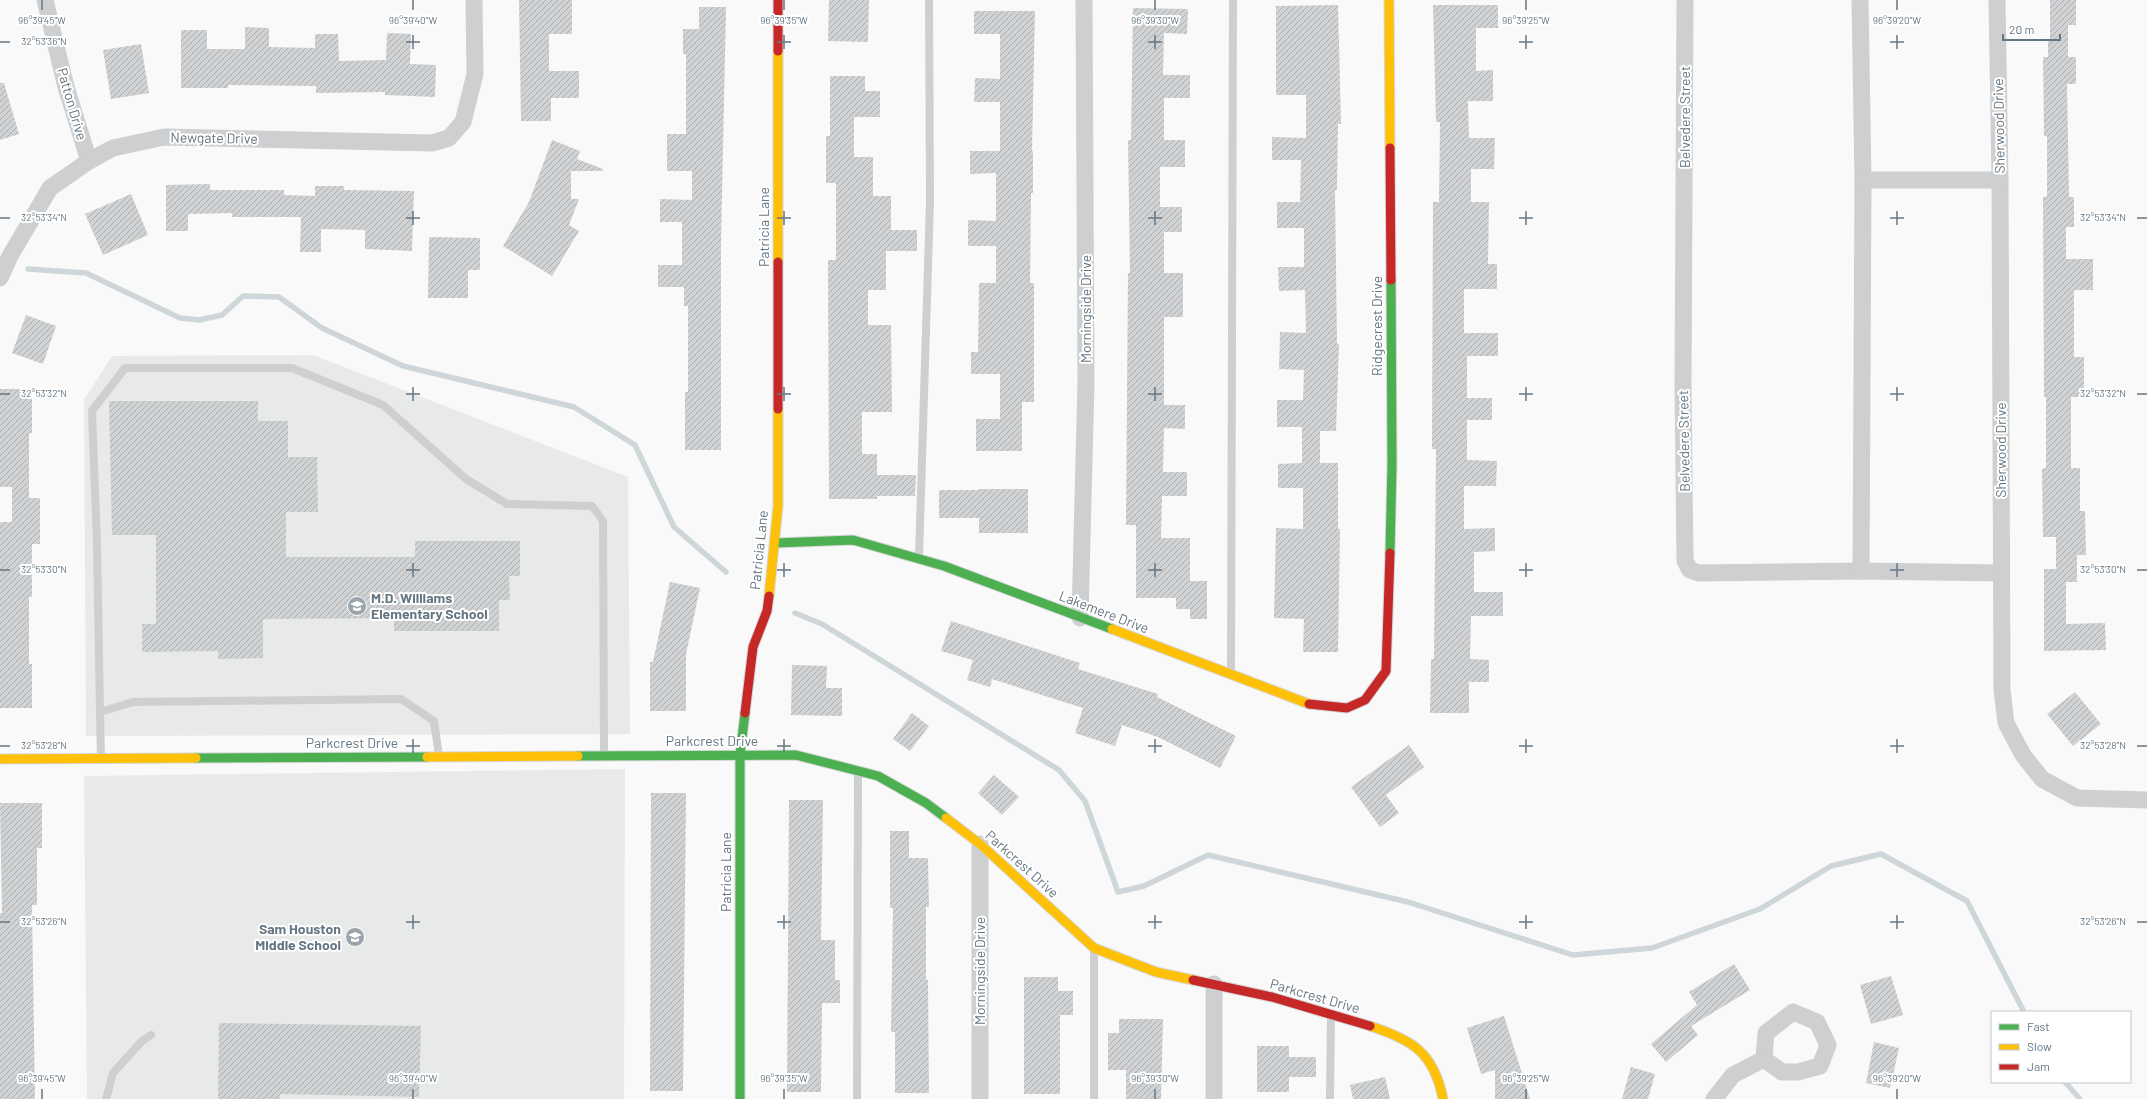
<svg xmlns="http://www.w3.org/2000/svg" width="2147" height="1099" font-family="Barlow,sans-serif">
<style>
.built{fill:#e8e9e9}
.lines{fill:none;stroke-linecap:round;stroke-linejoin:round}
.stream{stroke:#ced6d9;stroke-width:5.5}
.building{fill:url(#building-hatch)}
.fast-casing{stroke:#d5d6d7;stroke-width:11}
.slow-casing{stroke:#d5d6d7;stroke-width:11}
.jam-casing{stroke:#d5d6d7;stroke-width:11}
.lane{stroke:#cecfd0;stroke-width:8}
.street{stroke:#cecfd0;stroke-width:17}
.fast{stroke:#4caf50;stroke-width:9}
.slow{stroke:#ffc107;stroke-width:9}
.jam{stroke:#c62828;stroke-width:9}
.ticks{fill:none;stroke:#657683;stroke-width:1.5}
.labels{text-anchor:middle;stroke-width:4;stroke-linejoin:round;paint-order:stroke}
.street-label{font-size:14px;fill:#657683;stroke:#fff}
.poi-label{font-size:14px;font-weight:bold;fill:#657683;stroke:#fff;text-anchor:start}
.ticks-label{font-size:10px;text-anchor:middle;fill:#657683;stroke:#fff;stroke-width:4;stroke-linejoin:round;paint-order:stroke}
</style>
<defs>
<pattern id="building-hatch" width="6" height="6" patternUnits="userSpaceOnUse"><rect width="6" height="6" fill="#d0d2d3"/><path d="M-1 1l2-2M0 6l6-6M5 7l2-2" fill="none" stroke="#acafb1"/></pattern>
</defs>
<rect width="100%" height="100%" fill="#f9f9f9"/>
<g class="built">
<path d="M313 355 628 477 630 734 86 736 84 400 112 356Z"/>
<path d="M625 769 624 1099H87L84 776Z"/>
</g>
<g class="lines">
<g class="stream">
<path d="M28 269 86 273 180 318 199 320 222 315 243 296 279 297 322 328 403 366 574 407 635 445 674 527 726 572"/>
<path d="M795 613 822 624 1059 770 1085 801 1118 892 1144 886 1208 855 1408 902 1573 955 1652 948 1760 909 1831 866 1881 854 1967 901 2024 1012"/>
<path d="M2065 1082 2080 1099"/>
</g>
</g>
<g class="building">
<path d="M519 0H572V34H549V71H579V98H551V121H521Z"/>
<path d="M829 0H869L868 42 828 41Z"/>
<path d="M2050 0H2076V25H2068V57H2076V84H2067L2069 197H2074V227H2066V259H2093V290H2074V357H2084V397H2071V468H2080V511H2085L2086 555H2077V582H2066V624L2105 623 2106 650 2044 651V569H2056V537H2043L2042 469 2046 468V397H2044L2043 197H2047V136H2044L2043 57H2048V41H2050Z"/>
<path d="M1338 5 1341 124H1338L1337 190H1335L1337 344H1339L1336 431H1320V463H1338V529H1340L1338 652H1303L1304 619 1274 618 1276 528 1303 529V488H1278V464L1302 463V427H1277V400H1303L1304 370 1279 369 1280 332 1306 333 1305 290 1279 291 1278 267H1304V228H1277V202H1300L1301 160H1272V137L1306 138V95H1276V6Z"/>
<path d="M1433 5H1498V28H1476V71L1493 70V101H1468L1469 138H1495L1494 169H1471V202H1489L1488 264H1497V289H1464V333H1498V356H1467V398H1492V420H1467V460L1497 461 1496 486H1464V529L1495 528V551L1474 552V592H1503V616H1471L1470 659 1489 660V682H1469V713H1430L1431 659H1434L1436 449H1432L1433 202H1439L1440 122H1436Z"/>
<path d="M699 7H726L721 243V450H685V392H688V306H684V287H658V265H682V222H660V199L692 200V171H667V134H686V54H683V29H699Z"/>
<path d="M1133 8 1188 9 1187 34 1164 33 1163 75H1190V98H1164V140H1185V167H1160V207H1182V232H1164V273H1183V317H1164V405H1185V429L1164 428 1163 472H1187V496H1162L1161 538H1190V581H1207V619H1190V609H1176V598H1136V525H1126L1128 273H1130L1128 140H1131Z"/>
<path d="M974 11H1035L1032 151H1033V193H1031L1030 283H1034V402H1022V451H976V419H1000V374H971V352H978L979 283H996V246H968V220L996 221V173L970 174V151H1000V102H974L975 78 1000 79V34H974Z"/>
<path d="M245 27 269 28V47L315 48V34H338L339 61 386 60 387 33 411 34 410 64 436 65 435 97 385 95V92L316 93V86L228 85V88H181V30H207V49H245Z"/>
<path d="M141 44 149 93 111 99 103 50Z"/>
<path d="M830 76H865V91H880V117H854V157H873V196H891V230H917V251H886V290H868V325H891L892 412H862V454H877V475H916L915 496H877V499H829L828 260H836V183H826V136H830Z"/>
<path d="M0 83H4L19 134 0 140Z"/>
<path d="M552 140 580 151 577 159 603 169V171H571V199H579L569 225 579 231 552 276 503 246 529 202Z"/>
<path d="M210 184V190H284V195L315 196V186H344V190L414 191 412 251 365 249V230L321 229V252H300L301 217H232V213L188 214V231H166V185Z"/>
<path d="M131 194 148 235 103 255 85 214Z"/>
<path d="M429 237 480 238V270H468V298H428Z"/>
<path d="M26 315 56 326 43 364 12 353Z"/>
<path d="M0 389H32V433H29V498H40V544H32V597H29V664H32V708H0V522H12V487H0Z"/>
<path d="M109 401H258V421H288V457H317L318 512H286V557H415V541H520V576H509L510 600H499V631H394V618L263 619V658L218 659V651L142 652V624H156V535H112Z"/>
<path d="M979 489H1028V533H979V518H939V490H979Z"/>
<path d="M670 582 700 588 686 654V711H650V662H653Z"/>
<path d="M951 621 1080 663 1078 669 1158 694 1157 697 1236 736 1220 768 1158 737 1122 725 1115 746 1075 733 1083 708 992 679 990 687 967 680 973 660 941 651Z"/>
<path d="M792 665 827 666 826 688H842V716L791 715Z"/>
<path d="M2075 692 2101 724 2073 746 2047 714Z"/>
<path d="M912 713 929 726 910 751 893 739Z"/>
<path d="M1409 745 1424 767 1386 795 1399 813 1380 827 1351 787Z"/>
<path d="M994 775 1019 797 1002 815 978 793Z"/>
<path d="M651 793H686L683 1091H650Z"/>
<path d="M789 800H823L821 940H835V980H840V1003H822L821 1092H787Z"/>
<path d="M0 803H42V848H37V905H32L35 1099H0V913H2Z"/>
<path d="M890 831H909V858H928L929 907H926V980H928L929 1093H895V1032H891L893 908H890Z"/>
<path d="M1734 964 1750 990 1691 1026 1698 1035 1666 1062 1651 1044 1697 1005 1689 992Z"/>
<path d="M1891 976 1903 1015 1871 1024 1860 985Z"/>
<path d="M1024 977H1058V991H1073V1015H1060V1094H1024Z"/>
<path d="M1504 1016 1530 1099H1495V1070L1481 1074 1467 1028Z"/>
<path d="M1119 1019H1163L1161 1099H1126V1070H1108V1033H1119Z"/>
<path d="M219 1023 421 1026 419 1097 280 1094V1099H218Z"/>
<path d="M1874 1042 1899 1048 1890 1088 1866 1083Z"/>
<path d="M1257 1046H1289V1057H1316V1077H1289V1092H1257Z"/>
<path d="M1631 1067 1655 1074 1648 1099H1622Z"/>
<path d="M1385 1077 1390 1099H1353L1350 1085Z"/>
</g>
<g class="lines">
<defs>
<g id="fast">
<path d="M775 543 853 540 944 566 1112 629"/>
<path d="M1390 553 1392 465 1391 280"/>
<path d="M578 756 796 755 878 776 926 803 946 818"/>
<path d="M196 758 427 757"/>
<path d="M740 1099V755L745 713"/>
</g>
<g id="slow">
<path d="M1389 0 1390 148"/>
<path d="M778 51V262"/>
<path d="M769 596 778 506V409"/>
<path d="M1112 629 1309 704"/>
<path d="M427 757 578 756"/>
<path d="M0 759 196 758"/>
<path d="M946 818 980 844 1094 948 1156 972 1193 980"/>
<path d="M1370 1026C1413 1040 1434 1053 1443 1099"/>
</g>
<g id="jam">
<path d="M778 0V51"/>
<path d="M1390 148 1391 280"/>
<path d="M778 262V409"/>
<path d="M1309 704 1347 708 1365 700 1386 671 1390 553"/>
<path d="M745 713 753 647 767 611 769 596"/>
<path d="M1193 980 1272 997 1370 1026"/>
</g>
</defs>
<use href="#fast" class="fast-casing"/>
<use href="#slow" class="slow-casing"/>
<use href="#jam" class="jam-casing"/>
<g class="lane">
<path d="M919 557 930 201 929 0"/>
<path d="M1231 673 1233 0"/>
<path d="M100 712 97 545 92 411 125 368H292L383 405 466 479 507 504 592 506 603 521 604 755"/>
<path d="M101 758 100 712 133 702 401 699 434 721 439 756"/>
<path d="M106 1099 113 1073 142 1041 151 1035"/>
<path d="M857 1099 858 772"/>
<path d="M1094 1099V950"/>
<path d="M1330 1099 1331 1014"/>
</g>
<g class="street">
<path d="M45 0 66 87 89 161"/>
<path d="M1685 0 1683 387 1685 561 1690 570 1699 573 1861 571 2001 573"/>
<path d="M1860 0 1863 180 1861 571"/>
<path d="M1997 0 2000 180 2002 690 2006 723 2023 755 2042 779 2077 798 2147 800"/>
<path d="M1863 180H2000"/>
<path d="M0 278 10 256 50 188 89 161 113 148 164 137 432 143 449 138 463 122 475 74 474 0"/>
<path d="M1080 618 1086 381 1084 0"/>
<path d="M980 844V1099"/>
<path d="M1793 1012 1817 1022 1828 1045 1820 1066 1798 1072H1782L1764 1059 1766 1033Z"/>
<path d="M1214 1099V984"/>
<path d="M1714 1099 1733 1075 1764 1059"/>
</g>
<use href="#fast" class="fast"/>
<use href="#slow" class="slow"/>
<use href="#jam" class="jam"/>
</g>
<path class="ticks" d="M42 0V10M413 0V10M784 0V10M1155 0V10M1526 0V10M1897 0V10M413 35V49M784 35V49M1155 35V49M1526 35V49M1897 35V49M0 42H10M406 42H420M777 42H791M1148 42H1162M1519 42H1533M1890 42H1904M413 211V225M784 211V225M1155 211V225M1526 211V225M1897 211V225M0 218H10M406 218H420M777 218H791M1148 218H1162M1519 218H1533M1890 218H1904M2137 218H2147M413 387V401M784 387V401M1155 387V401M1526 387V401M1897 387V401M0 394H10M406 394H420M777 394H791M1148 394H1162M1519 394H1533M1890 394H1904M2137 394H2147M413 563V577M784 563V577M1155 563V577M1526 563V577M1897 563V577M0 570H10M406 570H420M777 570H791M1148 570H1162M1519 570H1533M1890 570H1904M2137 570H2147M413 739V753M784 739V753M1155 739V753M1526 739V753M1897 739V753M0 746H10M406 746H420M777 746H791M1148 746H1162M1519 746H1533M1890 746H1904M2137 746H2147M413 915V929M784 915V929M1155 915V929M1526 915V929M1897 915V929M0 922H10M406 922H420M777 922H791M1148 922H1162M1519 922H1533M1890 922H1904M2137 922H2147M42 1089V1099M413 1089V1099M784 1089V1099M1155 1089V1099M1526 1089V1099M1897 1089V1099"/>
<defs>
<symbol id="school-disc" viewBox="-11 -11 22 22"><circle r="9.5" fill="#99a4ac" stroke="#fff"/><path d="M0-5L7-2L0 1L-7-2ZM-4 1L0 2.5L4 1V4Q0 6-4 4Z" fill="#fff"/></symbol>
</defs>
<g fill-rule="evenodd">
<use href="#school-disc" x="346" y="595" width="22" height="22"/>
<use href="#school-disc" x="344" y="926" width="22" height="22"/>
</g>
<g class="labels">
<g class="street-label">
<text transform="translate(72 104) rotate(74)" y="5">Patton Drive</text>
<text transform="translate(1685 117) rotate(-90)" y="5">Belvedere Street</text>
<text transform="translate(1999 126) rotate(-91)" y="5">Sherwood Drive</text>
<text transform="translate(214 138) rotate(1)" y="5">Newgate Drive</text>
<text transform="translate(764 227) rotate(-90)" y="5">Patricia Lane</text>
<text transform="translate(1086 309) rotate(-90)" y="5">Morningside Drive</text>
<text transform="translate(1377 326) rotate(-90)" y="5">Ridgecrest Drive</text>
<text transform="translate(1684 441) rotate(-91)" y="5">Belvedere Street</text>
<text transform="translate(2001 450) rotate(-90)" y="5">Sherwood Drive</text>
<text transform="translate(759 550) rotate(-84)" y="5">Patricia Lane</text>
<text transform="translate(1104 612) rotate(21)" y="5">Lakemere Drive</text>
<text x="712" y="746">Parkcrest Drive</text>
<text x="352" y="748">Parkcrest Drive</text>
<text transform="translate(1022 864) rotate(42)" y="5">Parkcrest Drive</text>
<text transform="translate(726 872) rotate(-90)" y="5">Patricia Lane</text>
<text transform="translate(980 971) rotate(-90)" y="5">Morningside Drive</text>
<text transform="translate(1315 996) rotate(16)" y="5">Parkcrest Drive</text>
</g>
<g class="poi-label">
<text x="371" y="603">M.D. Williams<tspan x="371" dy="16">Elementary School</tspan></text>
<text x="341" y="934" text-anchor="end">Sam Houston<tspan x="341" dy="16">Middle School</tspan></text>
</g>
</g>
<g class="ticks-label">
<text x="42" y="24">96°39'45"W</text>
<text x="413" y="24">96°39'40"W</text>
<text x="784" y="24">96°39'35"W</text>
<text x="1155" y="24">96°39'30"W</text>
<text x="1526" y="24">96°39'25"W</text>
<text x="1897" y="24">96°39'20"W</text>
<text x="44" y="45">32°53'36"N</text>
<text x="44" y="221">32°53'34"N</text>
<text x="2103" y="221">32°53'34"N</text>
<text x="44" y="397">32°53'32"N</text>
<text x="2103" y="397">32°53'32"N</text>
<text x="44" y="573">32°53'30"N</text>
<text x="2103" y="573">32°53'30"N</text>
<text x="44" y="749">32°53'28"N</text>
<text x="2103" y="749">32°53'28"N</text>
<text x="44" y="925">32°53'26"N</text>
<text x="2103" y="925">32°53'26"N</text>
<text x="42" y="1082">96°39'45"W</text>
<text x="413" y="1082">96°39'40"W</text>
<text x="784" y="1082">96°39'35"W</text>
<text x="1155" y="1082">96°39'30"W</text>
<text x="1526" y="1082">96°39'25"W</text>
<text x="1897" y="1082">96°39'20"W</text>
</g>
<rect x="1991" y="1011" width="140" height="72" fill="#ffffff" stroke="#c1c8cd"/>
<rect x="1999" y="1024" width="20" height="6" fill="#4caf50" stroke="#c1c8cd"/>
<text x="2027" y="1031" font-size="12" fill="#657683">Fast</text>
<rect x="1999" y="1044" width="20" height="6" fill="#ffc107" stroke="#c1c8cd"/>
<text x="2027" y="1051" font-size="12" fill="#657683">Slow</text>
<rect x="1999" y="1064" width="20" height="6" fill="#c62828" stroke="#c1c8cd"/>
<text x="2027" y="1071" font-size="12" fill="#657683">Jam</text>
<path d="M2003 34v6h57v-6" fill="none" stroke="#657683" stroke-width="2"/>
<text x="2009" y="34" font-size="12" fill="#657683" stroke="#ffffff" stroke-width="3" paint-order="stroke">20 m</text>
</svg>
